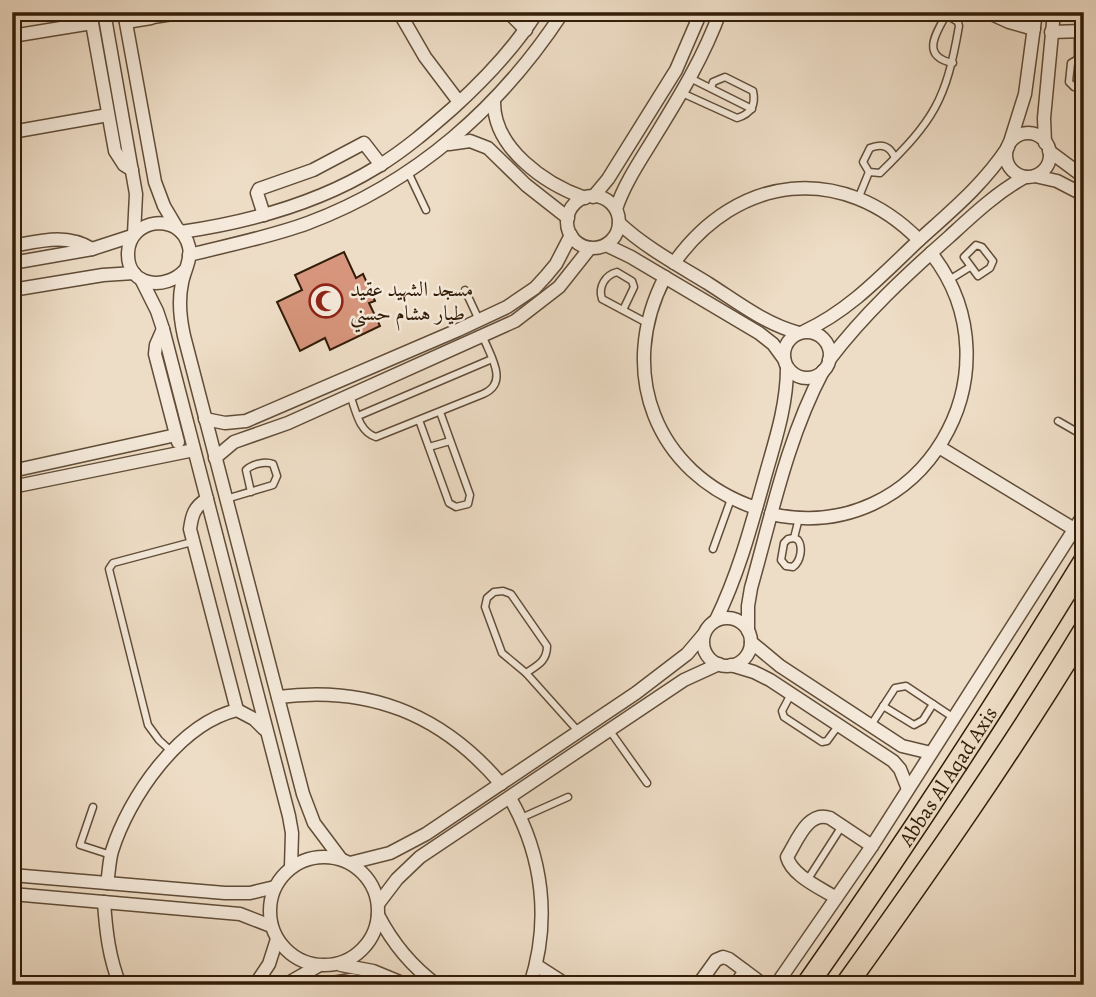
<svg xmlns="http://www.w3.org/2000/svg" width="1096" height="997" font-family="Alegreya,Amiri,serif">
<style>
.building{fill:#d6957c;stroke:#321d08;stroke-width:2}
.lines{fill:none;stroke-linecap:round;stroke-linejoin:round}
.lane-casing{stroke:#614d38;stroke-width:9}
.street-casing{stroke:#614d38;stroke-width:15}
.primary-casing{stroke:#321d08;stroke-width:24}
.lane{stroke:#f4e9da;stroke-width:6}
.street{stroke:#f4e9da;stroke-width:12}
.primary{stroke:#eeddc6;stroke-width:21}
.labels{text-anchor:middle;stroke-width:5;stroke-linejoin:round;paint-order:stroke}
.poi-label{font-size:21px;fill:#321d08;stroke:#f4e9da;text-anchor:start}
.street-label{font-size:21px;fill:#321d08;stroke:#f4e9da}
</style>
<rect width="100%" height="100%" fill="#eeddc6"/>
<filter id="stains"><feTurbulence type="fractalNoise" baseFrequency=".00286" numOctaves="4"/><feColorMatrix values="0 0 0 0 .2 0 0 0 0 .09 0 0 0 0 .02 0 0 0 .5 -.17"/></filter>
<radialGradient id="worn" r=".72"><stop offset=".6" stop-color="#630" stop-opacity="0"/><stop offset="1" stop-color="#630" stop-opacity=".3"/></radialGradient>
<path class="building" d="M344 252 356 278 363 274 375 301 369 303 380 326 330 350 325 338 300 351 277 302 302 290 295 275Z"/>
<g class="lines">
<defs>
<g id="lane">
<path d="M1078 32V59"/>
<path d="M1084 61 1078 59 1071 63 1069 82 1074 87 1084 86"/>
<path d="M690 78 752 109"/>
<path d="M682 93 737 118C751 114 756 105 753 91L725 77 713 82 711 88"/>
<path d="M895 158C890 146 882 143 870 148L863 162 869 172 880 173C934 120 946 101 959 26L958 22 950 17H945C934 36 922 57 953 63"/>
<path d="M408 172 426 210"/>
<path d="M858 199 869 172"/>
<path d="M976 245 982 247 993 261 990 268 978 276 964 257Z"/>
<path d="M949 280 970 267"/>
<path d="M465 290 479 320"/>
<path d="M623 310 634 287 632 281 617 272C605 275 598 287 602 299L647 323"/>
<path d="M350 395C356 411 359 432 376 437L483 394C509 383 491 357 483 337"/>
<path d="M358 416 492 359"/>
<path d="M419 420 449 503 456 507 468 504 470 495 440 412"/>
<path d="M1058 421 1084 436"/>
<path d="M429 447 450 441"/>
<path d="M226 499 273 485 277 476 273 464C265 461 252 464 246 470L251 492"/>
<path d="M794 538 798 540C803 547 801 561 793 567L786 566 781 560 784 543 788 539Z"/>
<path d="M794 538 799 518"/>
<path d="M713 549 731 499"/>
<path d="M503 591 511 594 547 646C547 661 538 665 526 673L502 653 485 607 487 598 494 592Z"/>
<path d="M526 673 578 731"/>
<path d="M791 694 782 711 784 717 822 742 827 741 838 726"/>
<path d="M883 706 914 725 923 720 933 704"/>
<path d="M871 725 895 688 906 686 954 718"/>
<path d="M610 731 647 783"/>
<path d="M172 752 159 740 148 725 109 569 113 563 192 542"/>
<path d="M93 807 80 845 111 855"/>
<path d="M521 818 568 797"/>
<path d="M808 879 842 826"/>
</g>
<g id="street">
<path d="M90 12 115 151 124 165 132 170"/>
<path d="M104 12 136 194 134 234"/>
<path d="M124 12 155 182 164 206 177 228"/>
<path d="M399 12 425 57 459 102"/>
<path d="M508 12 526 30"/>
<path d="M987 12 1009 22 1034 29"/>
<path d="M153 17 185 12"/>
<path d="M126 22 151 18 154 12"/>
<path d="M1051 32 1084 31"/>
<path d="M12 36 92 23"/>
<path d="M494 101C493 148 545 184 585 198"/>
<path d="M12 132 108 115"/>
<circle cx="1028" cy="155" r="22"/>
<path d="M1010 142 1025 94 1036 12"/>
<path d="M1045 143 1044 118 1054 12"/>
<path d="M449 144 470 141 488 148 526 185 568 218"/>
<path d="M1049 151 1084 177"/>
<path d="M1035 176 1057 181 1084 195"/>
<circle cx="593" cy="222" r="26"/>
<path d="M593 197 608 179 676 70 701 12"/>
<path d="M616 209C625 182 642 158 657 133 681 94 704 56 720 12"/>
<path d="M264 215 257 193 259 189 313 170 364 143 381 165"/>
<path d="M619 223C646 248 678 265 709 284 737 302 765 324 799 333"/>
<path d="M181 232C250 222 317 204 377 167 405 150 429 129 453 108 485 79 514 49 537 12"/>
<path d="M606 245 631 257 759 333 773 344 784 359"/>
<path d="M12 246C40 241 67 233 92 249"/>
<path d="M189 255C229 245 270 237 308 223 415 183 501 107 563 12"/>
<path d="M12 263 92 249 132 236"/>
<path d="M674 263C737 174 842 162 919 240"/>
<path d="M185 270C166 291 127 287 128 253 129 218 181 211 189 247 192 259 184 271 182 283 178 301 180 318 184 336L303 794 314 823 341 859"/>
<path d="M665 277C616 371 655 474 756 508"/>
<path d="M141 279 157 311 163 329 289 816 292 833 291 867"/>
<path d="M12 290 103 275 134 273"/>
<path d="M163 329 156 345 155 354 178 442"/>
<path d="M805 331C850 310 882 275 918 241 951 211 983 185 1008 147"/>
<circle cx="807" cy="355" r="23"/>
<path d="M829 360C864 314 906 275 949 237 973 215 996 193 1025 177"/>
<path d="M205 419 225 423 246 421 458 330 507 307 535 288 546 276 556 264 571 235"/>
<path d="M939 447 1074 529"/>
<path d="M215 458 234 442 288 423 515 321 559 287 590 248"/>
<path d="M12 471 176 435"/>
<path d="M12 487 194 450"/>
<path d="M207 499C194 507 192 515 190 529L237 710"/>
<path d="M771 514C922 547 1024 372 931 253"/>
<circle cx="727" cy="642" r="24"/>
<path d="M716 620C739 573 752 523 766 473 776 438 787 404 787 368"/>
<path d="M748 631V606L751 588C772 514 787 439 823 371"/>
<path d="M751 642 780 666 902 746 931 753"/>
<path d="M731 665 754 672 770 680 893 761 900 769 908 789"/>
<path d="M278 697C369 685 442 714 501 784"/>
<path d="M510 798C543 856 551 921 530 985"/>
<circle cx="324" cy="911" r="54"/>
<path d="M350 863 390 853 426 834 636 693 687 654 704 634"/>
<path d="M12 875 225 893H250L275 887"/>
<path d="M107 883C109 873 109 861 112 851 129 797 179 724 237 710L254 719 264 729"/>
<path d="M12 894 240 914 271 926"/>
<path d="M836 898C821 888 792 876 787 857 797 841 808 810 830 818L872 846"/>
<path d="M104 902C106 931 109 958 120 985"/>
<path d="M378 904 397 879 420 857 684 680 719 664"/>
<path d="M378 915C393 944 411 966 437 985"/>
<path d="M341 965 373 971 407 985"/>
<path d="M536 965 567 985"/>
<path d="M255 985 269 964 277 939"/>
<path d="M285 985 318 966"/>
<path d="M321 985 351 980 380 985"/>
<path d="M698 985 716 960 723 957 729 959 764 985"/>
<path d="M735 985 745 971"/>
<path d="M776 985 872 846 1084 514"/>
</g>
<g id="primary">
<path id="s1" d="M807 985C904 847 996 706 1084 562"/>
<path d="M846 985C929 869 1011 752 1084 631"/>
</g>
</defs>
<use href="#lane" class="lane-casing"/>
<use href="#street" class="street-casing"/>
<use href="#primary" class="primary-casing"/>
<use href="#lane" class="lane"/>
<use href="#street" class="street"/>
<use href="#primary" class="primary"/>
</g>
<defs>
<symbol id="mosque-ring" viewBox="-11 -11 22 22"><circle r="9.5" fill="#f4e9da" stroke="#8f2418" stroke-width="1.5"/><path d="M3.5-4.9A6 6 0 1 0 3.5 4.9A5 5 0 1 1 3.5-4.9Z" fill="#8f2418"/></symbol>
</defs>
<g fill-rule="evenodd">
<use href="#mosque-ring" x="307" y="282" width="38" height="38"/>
</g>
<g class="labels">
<g class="poi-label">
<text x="350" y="296">مسجد الشهيد عقيد<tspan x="350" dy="24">طيار هشام حسني</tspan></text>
</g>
<g class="street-label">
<text dy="7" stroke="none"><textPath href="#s1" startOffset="252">Abbas Al Aqad Axis</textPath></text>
</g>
</g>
<rect width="1096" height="997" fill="none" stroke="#eeddc6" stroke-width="42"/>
<rect x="14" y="14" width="1068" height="969" fill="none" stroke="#321d08" stroke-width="3.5"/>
<rect x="21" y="21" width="1054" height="955" fill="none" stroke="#321d08" stroke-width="2"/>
<rect width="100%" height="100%" filter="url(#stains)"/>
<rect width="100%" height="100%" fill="url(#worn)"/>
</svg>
